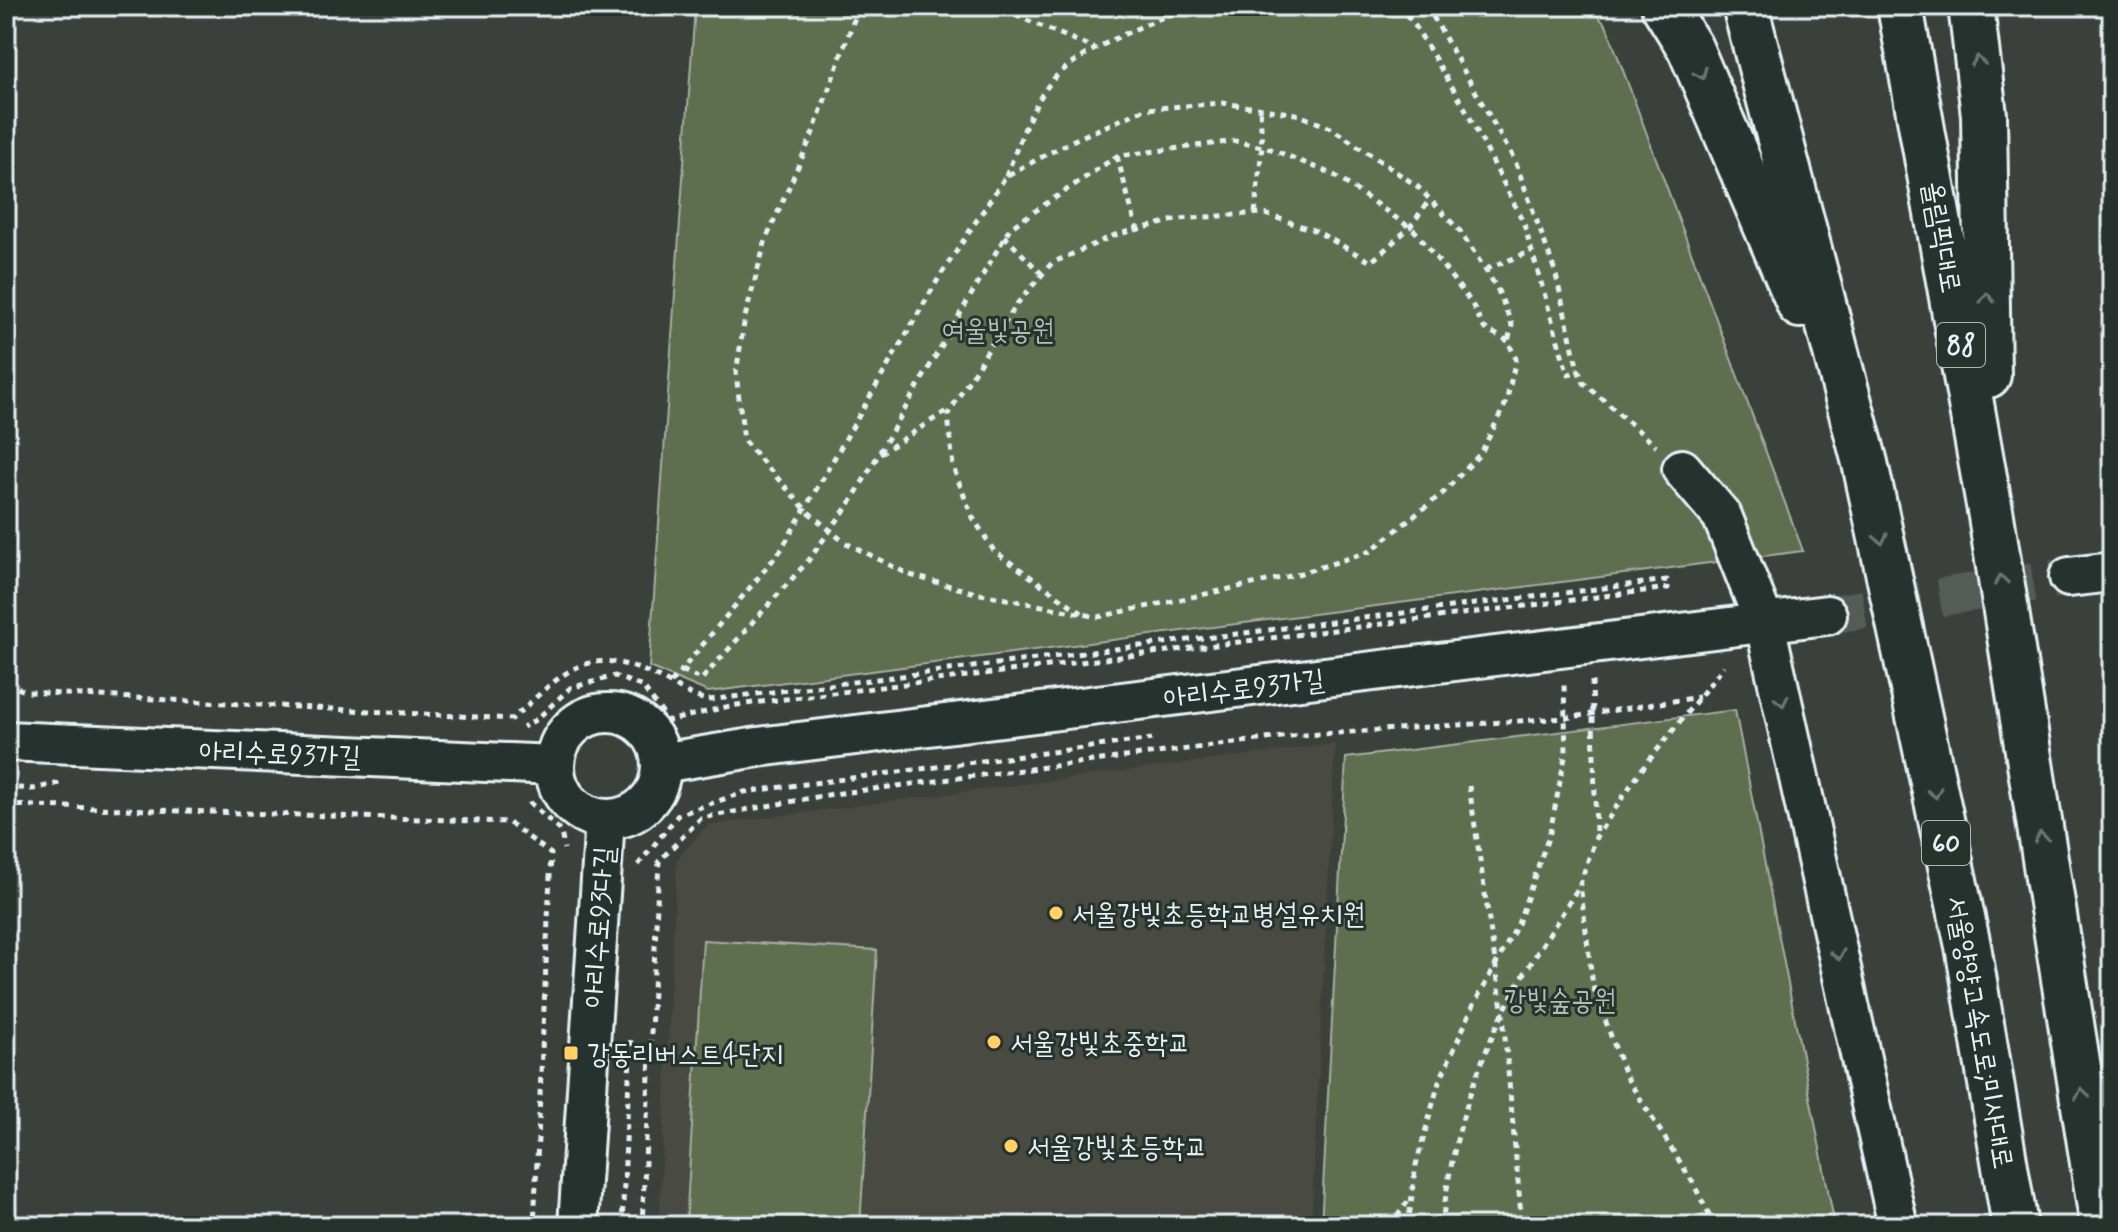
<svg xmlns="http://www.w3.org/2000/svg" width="2118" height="1232" font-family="Mynerve,'Poor Story',sans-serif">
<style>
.built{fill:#4a4b43}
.green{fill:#5f6e50;stroke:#a4b0a4;stroke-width:2}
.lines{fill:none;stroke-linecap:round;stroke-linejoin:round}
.street-tunnel{stroke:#555b56;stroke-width:38;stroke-dasharray:38 19;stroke-linecap:butt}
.street-casing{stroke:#e8f1f8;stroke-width:44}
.highway-casing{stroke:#e8f1f8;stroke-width:50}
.path{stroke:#e8f1f8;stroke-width:5;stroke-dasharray:6 6;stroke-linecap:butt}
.street{stroke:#26332d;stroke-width:38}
.highway{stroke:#26332d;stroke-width:44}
.oneway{stroke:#6a7674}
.poi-dot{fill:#ffd166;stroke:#26332d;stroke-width:3}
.labels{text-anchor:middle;stroke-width:6;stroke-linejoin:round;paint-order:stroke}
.shield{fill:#26332d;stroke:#aeb8bb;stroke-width:2}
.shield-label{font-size:26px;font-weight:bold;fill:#e8f1f8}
.street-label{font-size:28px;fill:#e8f1f8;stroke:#26332d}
.park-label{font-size:28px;fill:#b1bdb5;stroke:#26332d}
.poi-label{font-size:28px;fill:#e8f1f8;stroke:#26332d;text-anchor:start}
</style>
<rect width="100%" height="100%" fill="#3b413a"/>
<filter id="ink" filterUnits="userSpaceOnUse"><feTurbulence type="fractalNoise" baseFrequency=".0125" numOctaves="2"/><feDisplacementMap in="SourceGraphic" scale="16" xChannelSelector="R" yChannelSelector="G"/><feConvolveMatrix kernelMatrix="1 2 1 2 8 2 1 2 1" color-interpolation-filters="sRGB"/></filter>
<g filter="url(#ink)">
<path class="built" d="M1335 744 1311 1226H659L677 859 708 825Z"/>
<g class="green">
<path d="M695 6H1588L1606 25 1803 551 708 692 649 667Z"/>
<path d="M1735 710 1835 1226H1321L1346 758Z"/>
<path d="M703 940 877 950 860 1226H686Z"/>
</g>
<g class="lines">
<path class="street-tunnel" d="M1827 615 2069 577"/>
<defs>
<g id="street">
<path d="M1682 469 1722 516 1765 624 1898 1226"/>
<path d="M2069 577 2112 572"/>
<circle cx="608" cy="766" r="53"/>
<path d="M6 741 554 765"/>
<path d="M661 763 758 747 1827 615"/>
<path d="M578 1226 605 819"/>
</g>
<g id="highway">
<path d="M1664 6 1690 48 1800 305"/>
<path d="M1745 6 1865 463 1968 946 2015 1226"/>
<path d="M1900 6 1991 516 2103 1226"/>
<path d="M1971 6 1984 115 1988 375"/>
</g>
</defs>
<use href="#street" class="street-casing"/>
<use href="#highway" class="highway-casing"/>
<g class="path">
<path d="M993 6 1096 49"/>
<path d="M1399 6 1414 24 1466 110 1523 221 1568 375 1578 370 1584 383 1656 446"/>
<path d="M1427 6 1515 161 1555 271 1578 370"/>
<path d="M1117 156 1137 230"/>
<path d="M1006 176C1019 144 1029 110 1051 82 1075 52 1155 20 1191 6"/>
<path d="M1255 213 1262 147 1260 108"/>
<path d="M1004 236 1042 274"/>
<path d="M1486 269 1532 251"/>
<path d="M880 454 948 410"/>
<path d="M1082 613 994 551 972 516 953 467 948 414 1016 305 1052 263 1115 235 1179 219 1262 213 1316 231 1371 262 1410 227 1430 199"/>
<path d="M682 670 701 680 808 561 852 500 1010 228 1117 156 1235 141 1271 149 1334 175 1415 231 1471 302 1484 328 1508 341"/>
<path d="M1592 681 1596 835"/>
<path d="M671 683 781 550 940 276 1006 176 1074 140 1145 109 1223 103 1296 114 1331 128 1417 186 1460 231 1497 288 1512 325 1508 341 1516 359 1506 403 1481 453 1443 493 1369 552 1295 575 1098 617 976 593 910 575 844 542 807 511 744 441 736 373 745 317 766 239 812 135 859 6"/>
<path d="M6 684 28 692 512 719C571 666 588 640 670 683 685 691 691 697 709 700L1667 580 1668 588 730 706 668 721 643 687 615 676 570 688 537 719 523 727"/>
<path d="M1469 786 1503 1015 1522 1226"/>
<path d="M6 787 33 789 60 783"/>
<path d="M529 802 561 831 564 849"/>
<path d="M6 805 508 822 551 854 534 1226"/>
<path d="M638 865 678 815 744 792 1152 739"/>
<path d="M622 1226 631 1035"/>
<path d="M642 1226 659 861 701 818 833 794 1290 736 1565 718 1699 697"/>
<path d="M1390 1226 1411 1197"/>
<path d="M1408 1226 1416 1165 1439 1082 1475 1002 1518 924 1550 832 1566 752 1564 685"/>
<path d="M1442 1226C1450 1150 1471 1078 1505 1009 1527 965 1556 925 1581 883"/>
<path d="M1715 1226 1692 1181 1625 1075 1593 986 1580 884 1596 837 1639 773 1724 666"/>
</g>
<use href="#street" class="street"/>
<use href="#highway" class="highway"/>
</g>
<defs><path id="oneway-chevron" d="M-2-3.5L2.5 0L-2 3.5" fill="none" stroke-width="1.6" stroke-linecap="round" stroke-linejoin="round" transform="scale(2)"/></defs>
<g class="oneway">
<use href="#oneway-chevron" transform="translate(1978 61) rotate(-97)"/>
<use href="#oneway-chevron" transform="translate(1701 74) rotate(66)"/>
<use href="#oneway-chevron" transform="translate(1987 298) rotate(-91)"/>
<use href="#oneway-chevron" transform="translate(1881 539) rotate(78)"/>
<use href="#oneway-chevron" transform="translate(2001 580) rotate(-99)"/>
<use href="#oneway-chevron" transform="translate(1782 701) rotate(77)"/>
<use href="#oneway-chevron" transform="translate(1935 793) rotate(78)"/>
<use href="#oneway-chevron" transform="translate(2041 837) rotate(-99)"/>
<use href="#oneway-chevron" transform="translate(1838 955) rotate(78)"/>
<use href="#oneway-chevron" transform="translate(2082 1094) rotate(-99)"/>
</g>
</g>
<g class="poi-dot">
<circle cx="1056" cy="913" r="8"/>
<circle cx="994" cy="1042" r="8"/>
<rect x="563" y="1045" width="16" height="16" rx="4"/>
<circle cx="1011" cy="1146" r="8"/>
</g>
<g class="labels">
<g class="shield">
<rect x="1937" y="323" width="48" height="44" rx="6"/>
<rect x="1922" y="821" width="48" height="44" rx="6"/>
</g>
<g class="shield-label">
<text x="1961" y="354">88</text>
<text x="1946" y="852">60</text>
</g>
<g class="street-label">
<text transform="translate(1943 237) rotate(80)" y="10">올림픽대로</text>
<text transform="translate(1244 688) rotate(-7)" y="10">아리수로93가길</text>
<text transform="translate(280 753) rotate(2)" y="10">아리수로93가길</text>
<text transform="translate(598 927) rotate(-86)" y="10">아리수로93다길</text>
<text transform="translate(1981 1032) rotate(80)" y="10">서울양양고속도로;미사대로</text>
</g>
<g class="park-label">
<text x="998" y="339">여울빛공원</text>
<text x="1560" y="1009">강빛숲공원</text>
</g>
<g class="poi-label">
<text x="1072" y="923">서울강빛초등학교병설유치원</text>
<text x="1010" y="1052">서울강빛초중학교</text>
<text x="587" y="1063">강동리버스트4단지</text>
<text x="1027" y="1156">서울강빛초등학교</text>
</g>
</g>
<rect width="2118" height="1232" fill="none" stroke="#26332d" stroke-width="32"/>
<rect x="16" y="16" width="2086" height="1200" fill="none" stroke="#e8f1f8" stroke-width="3" filter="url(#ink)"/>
</svg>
